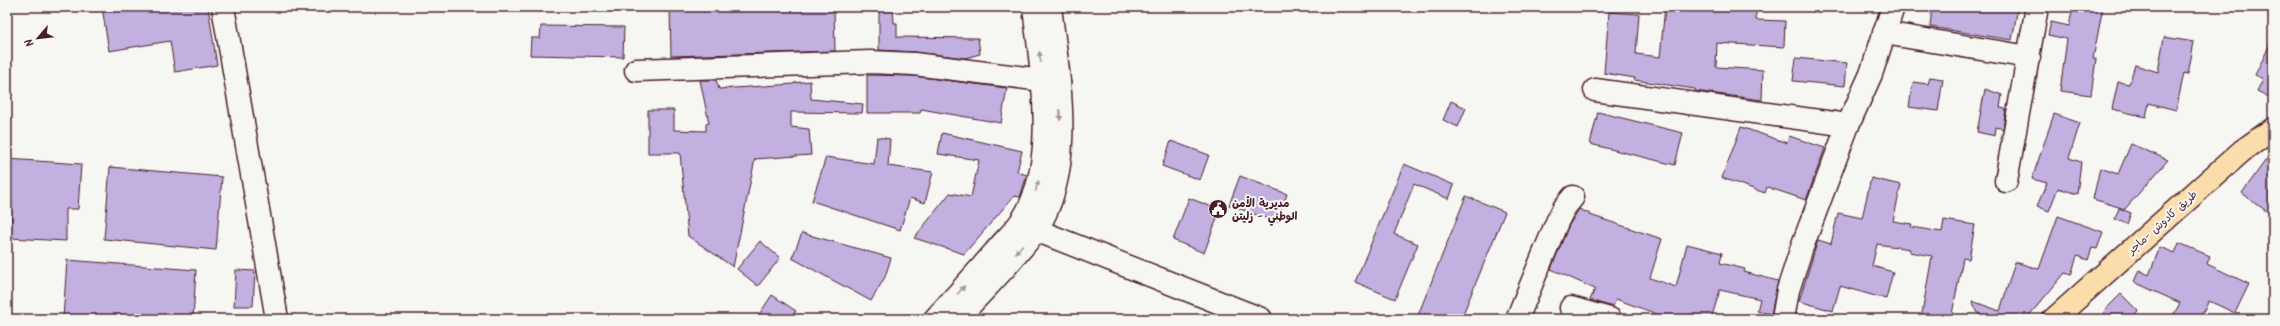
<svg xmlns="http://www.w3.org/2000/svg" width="2280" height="326" font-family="Kalam,'Playpen Sans Arabic',sans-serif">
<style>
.building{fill:#c2b0e1;stroke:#4a1f2b}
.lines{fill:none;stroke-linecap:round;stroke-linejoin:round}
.minor-casing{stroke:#4a1f2b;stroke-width:25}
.highway-casing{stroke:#4a1f2b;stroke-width:25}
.minor{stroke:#f6f6f2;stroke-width:22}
.highway{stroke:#faddab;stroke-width:22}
.oneway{fill:#a99598}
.labels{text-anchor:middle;stroke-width:4;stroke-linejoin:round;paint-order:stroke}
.poi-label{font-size:11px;font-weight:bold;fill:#4a1f2b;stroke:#f6f6f2;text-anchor:start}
.street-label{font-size:11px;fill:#4a1f2b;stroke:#f6f6f2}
</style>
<rect width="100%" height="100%" fill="#f6f6f2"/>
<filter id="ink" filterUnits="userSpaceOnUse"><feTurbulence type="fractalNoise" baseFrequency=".025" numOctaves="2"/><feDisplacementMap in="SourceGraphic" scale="8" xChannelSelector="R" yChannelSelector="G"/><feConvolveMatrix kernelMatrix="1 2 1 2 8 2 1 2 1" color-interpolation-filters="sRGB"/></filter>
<g filter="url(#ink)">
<g class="building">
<path d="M102 7H208L217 65 175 72 170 41 109 51Z"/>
<path d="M670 7H834L835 51 671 56Z"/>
<path d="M879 7H893L894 23H897V37L978 38 980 54 965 58 915 52 879 50Z"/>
<path d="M1665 7H1756V20L1785 21 1784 47 1717 43 1716 67 1763 70 1762 100 1695 91V89L1634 80 1635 78 1604 73 1609 12 1639 14 1636 54 1660 57Z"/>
<path d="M1932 7H2018L2012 40 1930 27Z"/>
<path d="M2073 7H2103L2093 59H2096L2091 95 2060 91 2067 39 2048 35 2051 22 2069 26Z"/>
<path d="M541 26 624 27 623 57 530 55 531 38H540Z"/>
<path d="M2164 37 2194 42 2188 74 2184 73 2176 110 2149 103 2146 117 2112 109 2118 82 2129 84 2135 65 2158 72Z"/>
<path d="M2273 38V99L2257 91 2263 79 2255 75Z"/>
<path d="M1796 58 1847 63 1845 86 1793 81Z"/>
<path d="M867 75 913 76 1007 88 1001 123 921 109 920 113H867Z"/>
<path d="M1930 77 1943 79 1938 111 1909 107 1913 82 1928 84Z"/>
<path d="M700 80H716L719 89 794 84V83L810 81 811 99 863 104 862 113 791 112V127L809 129 811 155 755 159 733 267 688 236 680 153H648V110H674V130L706 131V124L709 123Z"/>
<path d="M1985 89 2002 95 2000 108 2006 109 2003 129 1996 127 1995 136 1977 132Z"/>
<path d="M1451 101 1466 108 1458 127 1443 120Z"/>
<path d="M1598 112 1683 133 1675 165 1590 144Z"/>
<path d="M2054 114 2080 123 2069 158 2081 162 2077 194 2058 188 2049 211 2037 206 2047 183 2032 179Z"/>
<path d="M1741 127 1787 143 1789 136 1825 148 1806 200 1767 187 1765 193 1722 178Z"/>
<path d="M942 133 1022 151 1017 172 1027 175 1020 197 1014 196 964 254 914 238 950 193 971 197 979 160 938 154Z"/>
<path d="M877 137 890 139 888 166 933 172 925 203 910 198 900 230 812 201 826 157 874 164Z"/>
<path d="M1171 141 1209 155 1200 180 1162 166Z"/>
<path d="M2131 144 2168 160 2125 209 2093 199 2100 168 2118 174Z"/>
<path d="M2273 150V216L2242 193Z"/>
<path d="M7 159 81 164 78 209H66V241L10 238 12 205H7Z"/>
<path d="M1404 164 1454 185 1449 199 1414 184 1394 234 1418 244 1395 299 1355 282Z"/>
<path d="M110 167 222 177 216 250 104 239Z"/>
<path d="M1240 176 1287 194 1277 222 1229 205Z"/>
<path d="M1871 178 1901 185 1893 221 1912 224 1911 227 1942 232 1944 220 1975 225 1969 259 1963 258 1951 319H1921L1932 256 1909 252 1910 249 1877 244 1872 266 1893 272 1886 299 1840 286 1833 311 1799 301 1818 240 1831 244 1838 213 1862 218Z"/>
<path d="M1466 196 1505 212 1461 319H1428L1418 315Z"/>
<path d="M1189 198 1220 210 1204 253 1173 240Z"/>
<path d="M2119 208 2131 213 2127 224 2115 219Z"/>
<path d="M1579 209 1590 214V215L1662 239 1650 278 1676 287 1687 244 1722 253 1720 263 1745 269 1744 272 1778 281 1771 314 1757 311 1760 299 1720 290 1711 319H1661L1662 316 1616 299 1613 307 1590 300 1595 289 1551 269 1568 227Z"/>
<path d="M2058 216 2103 232 2097 249 2092 248 2088 260 2077 256 2071 275 2065 273 2026 319H1981L1972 301 2000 311 2015 262 2039 269Z"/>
<path d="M802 233 891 258 885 277 871 301 792 258Z"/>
<path d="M760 241 780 258 758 286 737 269Z"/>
<path d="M2179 243 2210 256 2207 264 2249 284 2235 313 2209 301 2199 319H2171L2180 303 2134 282 2139 270 2149 275 2160 247 2175 253Z"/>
<path d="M67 260 196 270 193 319H63Z"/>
<path d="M236 270 255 271 253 306H234Z"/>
<path d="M2121 294 2138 311 2130 319H2111L2103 312Z"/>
<path d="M772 295 796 311 790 319H756Z"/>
</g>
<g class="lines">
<defs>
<g id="minor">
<path d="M223 7 277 319"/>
<path d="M1884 33 2029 57"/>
<path d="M636 70 870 62 914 64 1059 82"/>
<path d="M1595 90 1848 125"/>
<path d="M2006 181 2037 7"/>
<path d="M1023 225 1261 319"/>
<path d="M1571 308 1610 319"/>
<path d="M935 319C955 297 975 275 994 253 1002 243 1012 234 1020 223 1060 168 1041 71 1034 7"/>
<path d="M957 319C983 290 1013 262 1036 230 1077 170 1058 74 1050 7"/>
<path d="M1517 319 1557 222 1564 208 1573 197"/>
<path d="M1783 319 1788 290 1802 247 1848 125 1871 74 1893 7"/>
</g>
<path id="highway" d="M2054 319 2242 151 2273 129"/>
</defs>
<use href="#minor" class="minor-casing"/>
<use href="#highway" class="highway-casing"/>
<use href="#minor" class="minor"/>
<use href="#highway" class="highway"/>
</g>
<defs><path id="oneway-solid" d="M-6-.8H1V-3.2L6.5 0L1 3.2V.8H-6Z"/></defs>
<g class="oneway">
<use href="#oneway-solid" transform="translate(1040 57) rotate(-97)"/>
<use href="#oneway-solid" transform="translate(1060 115) rotate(89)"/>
<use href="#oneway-solid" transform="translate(1037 186) rotate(-74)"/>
<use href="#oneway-solid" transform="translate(1019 249) rotate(131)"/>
<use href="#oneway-solid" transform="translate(961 290) rotate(-48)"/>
</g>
</g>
<defs>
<symbol id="civic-disc" viewBox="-11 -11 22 22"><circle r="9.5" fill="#4a1f2b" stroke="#f6f6f2"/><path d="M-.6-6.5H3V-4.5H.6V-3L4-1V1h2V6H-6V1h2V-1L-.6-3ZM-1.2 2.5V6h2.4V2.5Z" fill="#fff"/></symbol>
</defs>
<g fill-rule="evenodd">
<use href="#civic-disc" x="1207" y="198" width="22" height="22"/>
</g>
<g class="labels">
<g class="poi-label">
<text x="1232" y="207">مديرية الأمن<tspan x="1232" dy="13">الوطني - زليتن</tspan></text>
</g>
<g class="street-label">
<text transform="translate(2162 222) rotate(-42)" y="4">طريق كادوش -ماجر</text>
</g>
</g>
<rect width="2280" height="326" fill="none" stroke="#f6f6f2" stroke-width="24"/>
<rect x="12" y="12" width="2256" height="302" fill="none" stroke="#4a1f2b" stroke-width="1.5" filter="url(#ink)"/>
<g transform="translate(38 38) rotate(242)" stroke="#f6f6f2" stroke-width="3" paint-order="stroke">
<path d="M0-3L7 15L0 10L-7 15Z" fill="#4a1f2b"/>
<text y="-6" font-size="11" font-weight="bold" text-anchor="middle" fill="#4a1f2b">N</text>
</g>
</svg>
